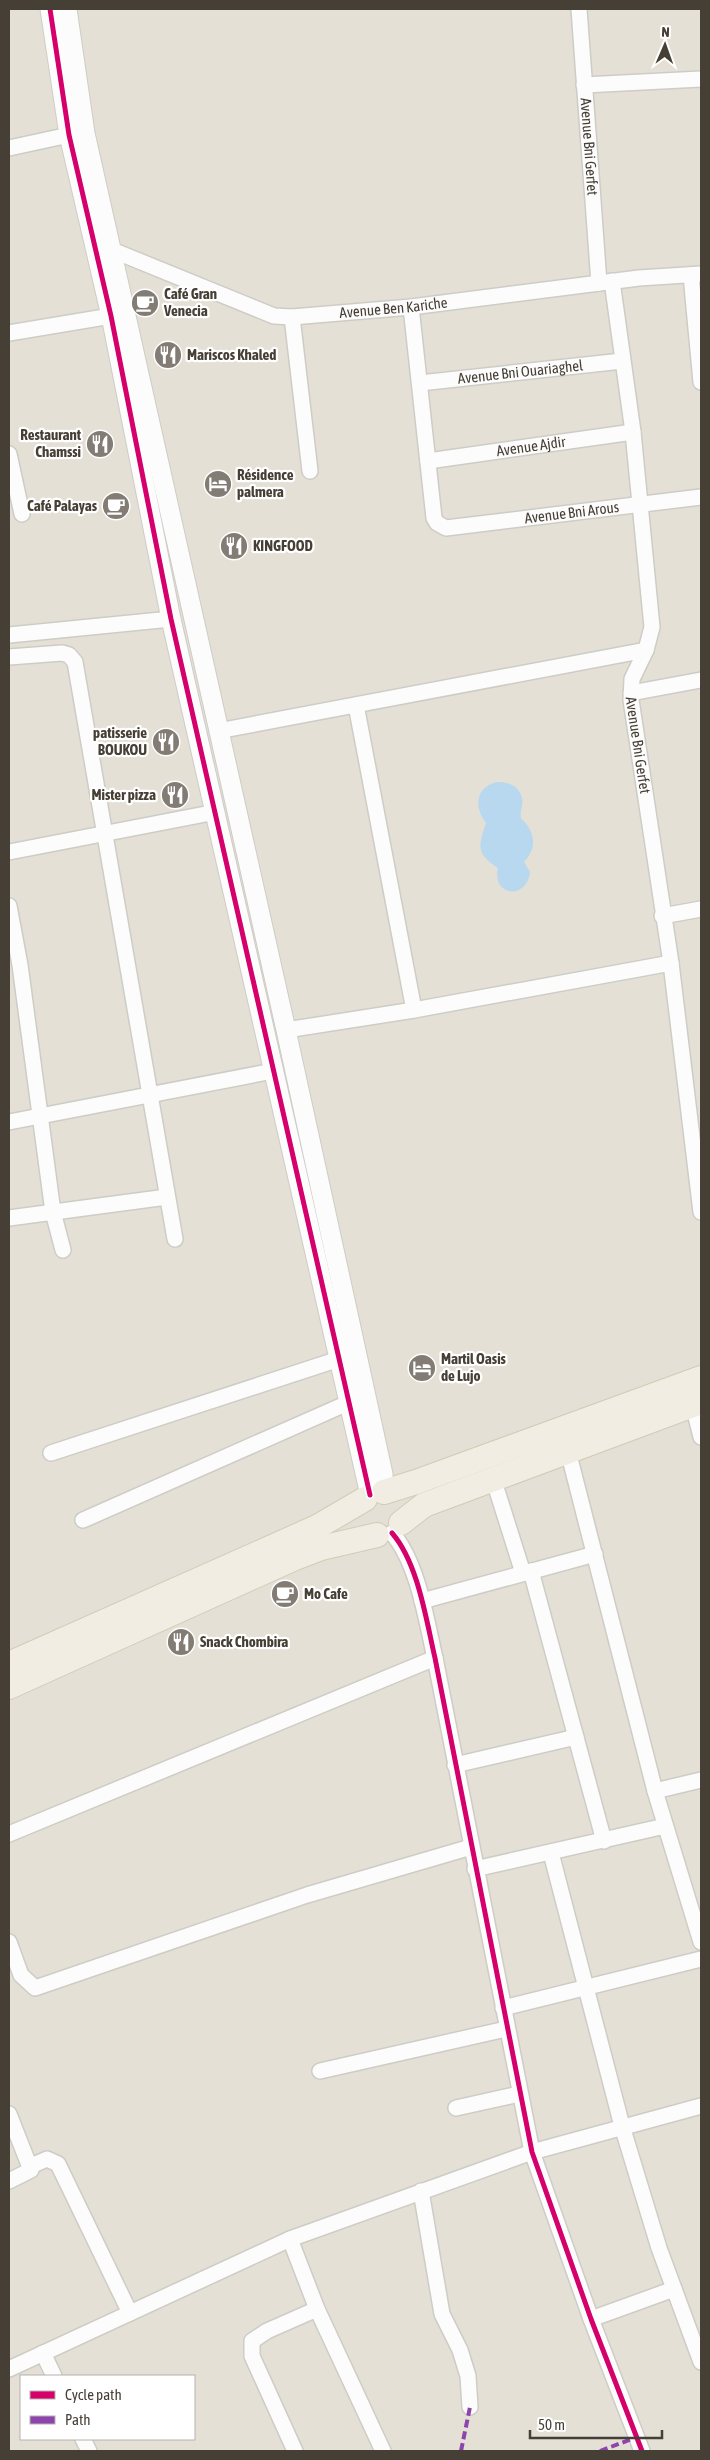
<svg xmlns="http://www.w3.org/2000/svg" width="710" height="2460" font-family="'Asap Condensed',sans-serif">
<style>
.residential{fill:#e4e0d5;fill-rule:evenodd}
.water{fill:#b7d8ef}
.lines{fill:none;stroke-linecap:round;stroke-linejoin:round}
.minor-casing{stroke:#ceccc6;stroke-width:18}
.tertiary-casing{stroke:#ceccc6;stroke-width:21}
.primary-casing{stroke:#d3cbb5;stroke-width:26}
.minor{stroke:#fdfcfc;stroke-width:15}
.tertiary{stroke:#fdfcfc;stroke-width:19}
.primary{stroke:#f1ede2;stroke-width:24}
.quiet{stroke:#8e44ad;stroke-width:4;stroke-dasharray:8 4;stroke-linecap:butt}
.cycleway-casing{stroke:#fff;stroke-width:8}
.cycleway{stroke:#d6006c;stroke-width:5}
.labels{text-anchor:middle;stroke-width:4.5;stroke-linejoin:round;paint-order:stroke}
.street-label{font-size:15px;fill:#463f35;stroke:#fff}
.poi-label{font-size:15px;font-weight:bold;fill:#463f35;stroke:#fff;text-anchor:start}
</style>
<rect width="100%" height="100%" fill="#f0eee8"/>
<path class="residential" d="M9 9H701V2451H9ZM21 2376H194V2439H21Z"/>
<path class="water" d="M497 782C511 781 525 790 522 806 521 811 520 813 521 818 535 832 538 847 524 862L530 872C527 901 491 896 498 868 476 853 478 847 486 823 474 808 475 787 497 782Z"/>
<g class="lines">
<defs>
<g id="minor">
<path id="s1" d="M579 9 599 283"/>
<path d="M584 85 701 79"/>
<path d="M9 148 69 135"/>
<path id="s2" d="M103 252 112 250 274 316 292 317 411 307 639 278 701 274"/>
<path d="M691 275 701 382"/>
<path id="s3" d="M612 281 633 432 652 627 646 650 632 679 631 700 671 963 701 1212"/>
<path id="s4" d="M411 307 434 518 437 523 446 528 701 497"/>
<path d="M292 317 310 471"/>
<path d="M9 333 111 316"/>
<path id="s5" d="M420 383 622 361"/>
<path d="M9 454 22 514"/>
<path id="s6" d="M428 461 633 432"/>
<path d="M9 635 171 619"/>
<path d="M9 657 62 653 69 655 75 662 175 1239"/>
<path d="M631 693 701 680"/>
<path d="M356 705 414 1010"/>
<path d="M218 731 646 650"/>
<path d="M9 852 216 812"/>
<path d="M9 906 20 965 53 1212 63 1250"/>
<path d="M662 916 701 909"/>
<path d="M286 1030 414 1010 671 963"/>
<path d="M9 1122 273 1071"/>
<path d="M9 1218 167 1197"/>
<path d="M693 1405 701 1437"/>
<path d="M568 1451 655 1791 701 1942"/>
<path d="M51 1453 339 1359"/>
<path d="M493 1478 523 1573"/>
<path d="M83 1520 350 1402"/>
<path d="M392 1533C418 1563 426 1619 435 1658L532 2152 591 2319 642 2451"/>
<path d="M531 1571 604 1841"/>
<path d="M422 1601 595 1554"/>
<path d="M455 1765 576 1737"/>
<path d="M655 1791 701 1780"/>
<path d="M9 1834 435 1658"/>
<path d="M551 1853 622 2126 659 2248 701 2362"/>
<path d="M475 1869 665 1826"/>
<path d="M9 1942 21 1975 35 1988 307 1895 471 1847"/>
<path d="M503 2008 701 1959"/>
<path d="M320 2071 506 2029"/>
<path d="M456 2108 519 2094"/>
<path d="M9 2114 31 2170 9 2181"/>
<path d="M31 2166 47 2159 58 2164 130 2313"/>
<path d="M421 2191 442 2314 460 2350 468 2376 470 2407"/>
<path d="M290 2239 317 2309 383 2451"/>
<path d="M591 2319 674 2289"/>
<path d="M43 2353 54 2376"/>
<path d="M9 2369 290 2239 532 2152 701 2106"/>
<path d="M83 2439 89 2451"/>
<path d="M295 2451 252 2356V2341L267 2331 317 2309"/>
</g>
<g id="tertiary">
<path d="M50 9 69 135 111 316 171 619 370 1495"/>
<path d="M67 9 85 133 286 1030 383 1474V1491"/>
</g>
<g id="primary">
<path d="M384 1492 416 1482 701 1378"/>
<path d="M401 1523 424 1505 701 1402"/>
<path d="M9 1664 317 1527 365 1499"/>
<path d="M9 1687 295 1558 321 1548 377 1535"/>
</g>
</defs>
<use href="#minor" class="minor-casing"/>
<use href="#tertiary" class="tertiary-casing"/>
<use href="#primary" class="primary-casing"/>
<use href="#minor" class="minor"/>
<use href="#tertiary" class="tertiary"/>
<use href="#primary" class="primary"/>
<g class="quiet">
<path d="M461 2451 470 2407"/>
<path d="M600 2451 637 2437"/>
</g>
<defs>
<g id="cycleway">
<path d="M50 9 69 135 111 316 171 619 370 1495"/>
<path d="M392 1533C418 1563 426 1619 435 1658L532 2152 591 2319 642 2451"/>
</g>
</defs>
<use href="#cycleway" class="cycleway-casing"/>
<use href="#cycleway" class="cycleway"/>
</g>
<defs>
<symbol id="cafe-disc" viewBox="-11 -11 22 22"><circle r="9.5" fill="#827c74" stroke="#fff"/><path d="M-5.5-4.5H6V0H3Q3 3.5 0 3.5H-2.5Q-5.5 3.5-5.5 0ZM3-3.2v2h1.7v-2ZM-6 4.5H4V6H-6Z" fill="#fff"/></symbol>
<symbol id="restaurant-disc" viewBox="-11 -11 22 22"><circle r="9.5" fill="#827c74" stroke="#fff"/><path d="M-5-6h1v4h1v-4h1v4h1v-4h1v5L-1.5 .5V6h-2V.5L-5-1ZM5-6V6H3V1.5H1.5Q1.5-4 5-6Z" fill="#fff"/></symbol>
<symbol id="hotel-disc" viewBox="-11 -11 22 22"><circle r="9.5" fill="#827c74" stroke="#fff"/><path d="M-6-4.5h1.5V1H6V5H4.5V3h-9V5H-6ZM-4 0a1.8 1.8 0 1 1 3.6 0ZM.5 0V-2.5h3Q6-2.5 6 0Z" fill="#fff"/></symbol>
</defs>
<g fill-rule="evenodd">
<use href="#cafe-disc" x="129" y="287" width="32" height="32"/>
<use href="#restaurant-disc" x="152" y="339" width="32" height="32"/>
<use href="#restaurant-disc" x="84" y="428" width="32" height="32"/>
<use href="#hotel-disc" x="202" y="468" width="32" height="32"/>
<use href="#cafe-disc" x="100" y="490" width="32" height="32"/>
<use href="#restaurant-disc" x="218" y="530" width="32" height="32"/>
<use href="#restaurant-disc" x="150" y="726" width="32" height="32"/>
<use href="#restaurant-disc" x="159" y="779" width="32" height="32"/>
<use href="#hotel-disc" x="406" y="1352" width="32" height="32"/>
<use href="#cafe-disc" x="269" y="1578" width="32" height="32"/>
<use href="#restaurant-disc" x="165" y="1626" width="32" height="32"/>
</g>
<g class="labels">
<g class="street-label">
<text dy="5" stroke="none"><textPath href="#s1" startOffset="138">Avenue Bni Gerfet</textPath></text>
<text dy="5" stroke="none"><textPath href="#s2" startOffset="304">Avenue Ben Kariche</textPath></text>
<text dy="5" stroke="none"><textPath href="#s5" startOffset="101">Avenue Bni Ouariaghel</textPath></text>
<text dy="5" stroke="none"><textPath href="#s6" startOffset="104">Avenue Ajdir</textPath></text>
<text dy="5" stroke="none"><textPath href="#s4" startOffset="355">Avenue Bni Arous</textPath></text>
<text dy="5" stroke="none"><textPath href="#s3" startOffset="471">Avenue Bni Gerfet</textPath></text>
</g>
<g class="poi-label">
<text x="164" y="299">Café Gran<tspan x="164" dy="17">Venecia</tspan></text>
<text x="187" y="360">Mariscos Khaled</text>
<text x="81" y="440" text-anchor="end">Restaurant<tspan x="81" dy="17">Chamssi</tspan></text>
<text x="237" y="480">Résidence<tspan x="237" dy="17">palmera</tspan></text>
<text x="97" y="511" text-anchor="end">Café Palayas</text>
<text x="253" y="551">KINGFOOD</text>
<text x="147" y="738" text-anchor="end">patisserie<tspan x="147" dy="17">BOUKOU</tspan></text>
<text x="156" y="800" text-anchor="end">Mister pizza</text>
<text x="441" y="1364">Martil Oasis<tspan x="441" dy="17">de Lujo</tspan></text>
<text x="304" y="1599">Mo Cafe</text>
<text x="200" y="1647">Snack Chombira</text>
</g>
</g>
<rect width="710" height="2460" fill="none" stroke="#463f35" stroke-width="20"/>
<rect x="20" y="2375" width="175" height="65" fill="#ffffff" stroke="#b5b2ae"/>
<rect x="30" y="2391" width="25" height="8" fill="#d6006c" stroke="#b5b2ae"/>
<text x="65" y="2400" font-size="15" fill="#463f35">Cycle path</text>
<rect x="30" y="2416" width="25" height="8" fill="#8e44ad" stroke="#b5b2ae"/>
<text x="65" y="2425" font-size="15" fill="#463f35">Path</text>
<g transform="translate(665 45) rotate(2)" stroke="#ffffff" stroke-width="4" paint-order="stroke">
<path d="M0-4L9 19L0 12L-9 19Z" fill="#463f35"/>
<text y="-8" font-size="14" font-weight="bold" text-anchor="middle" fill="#463f35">N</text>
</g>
<path d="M530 2430v8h132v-8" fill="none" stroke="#463f35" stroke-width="2.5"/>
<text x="538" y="2430" font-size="15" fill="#463f35" stroke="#ffffff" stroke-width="4" paint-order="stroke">50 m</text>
</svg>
